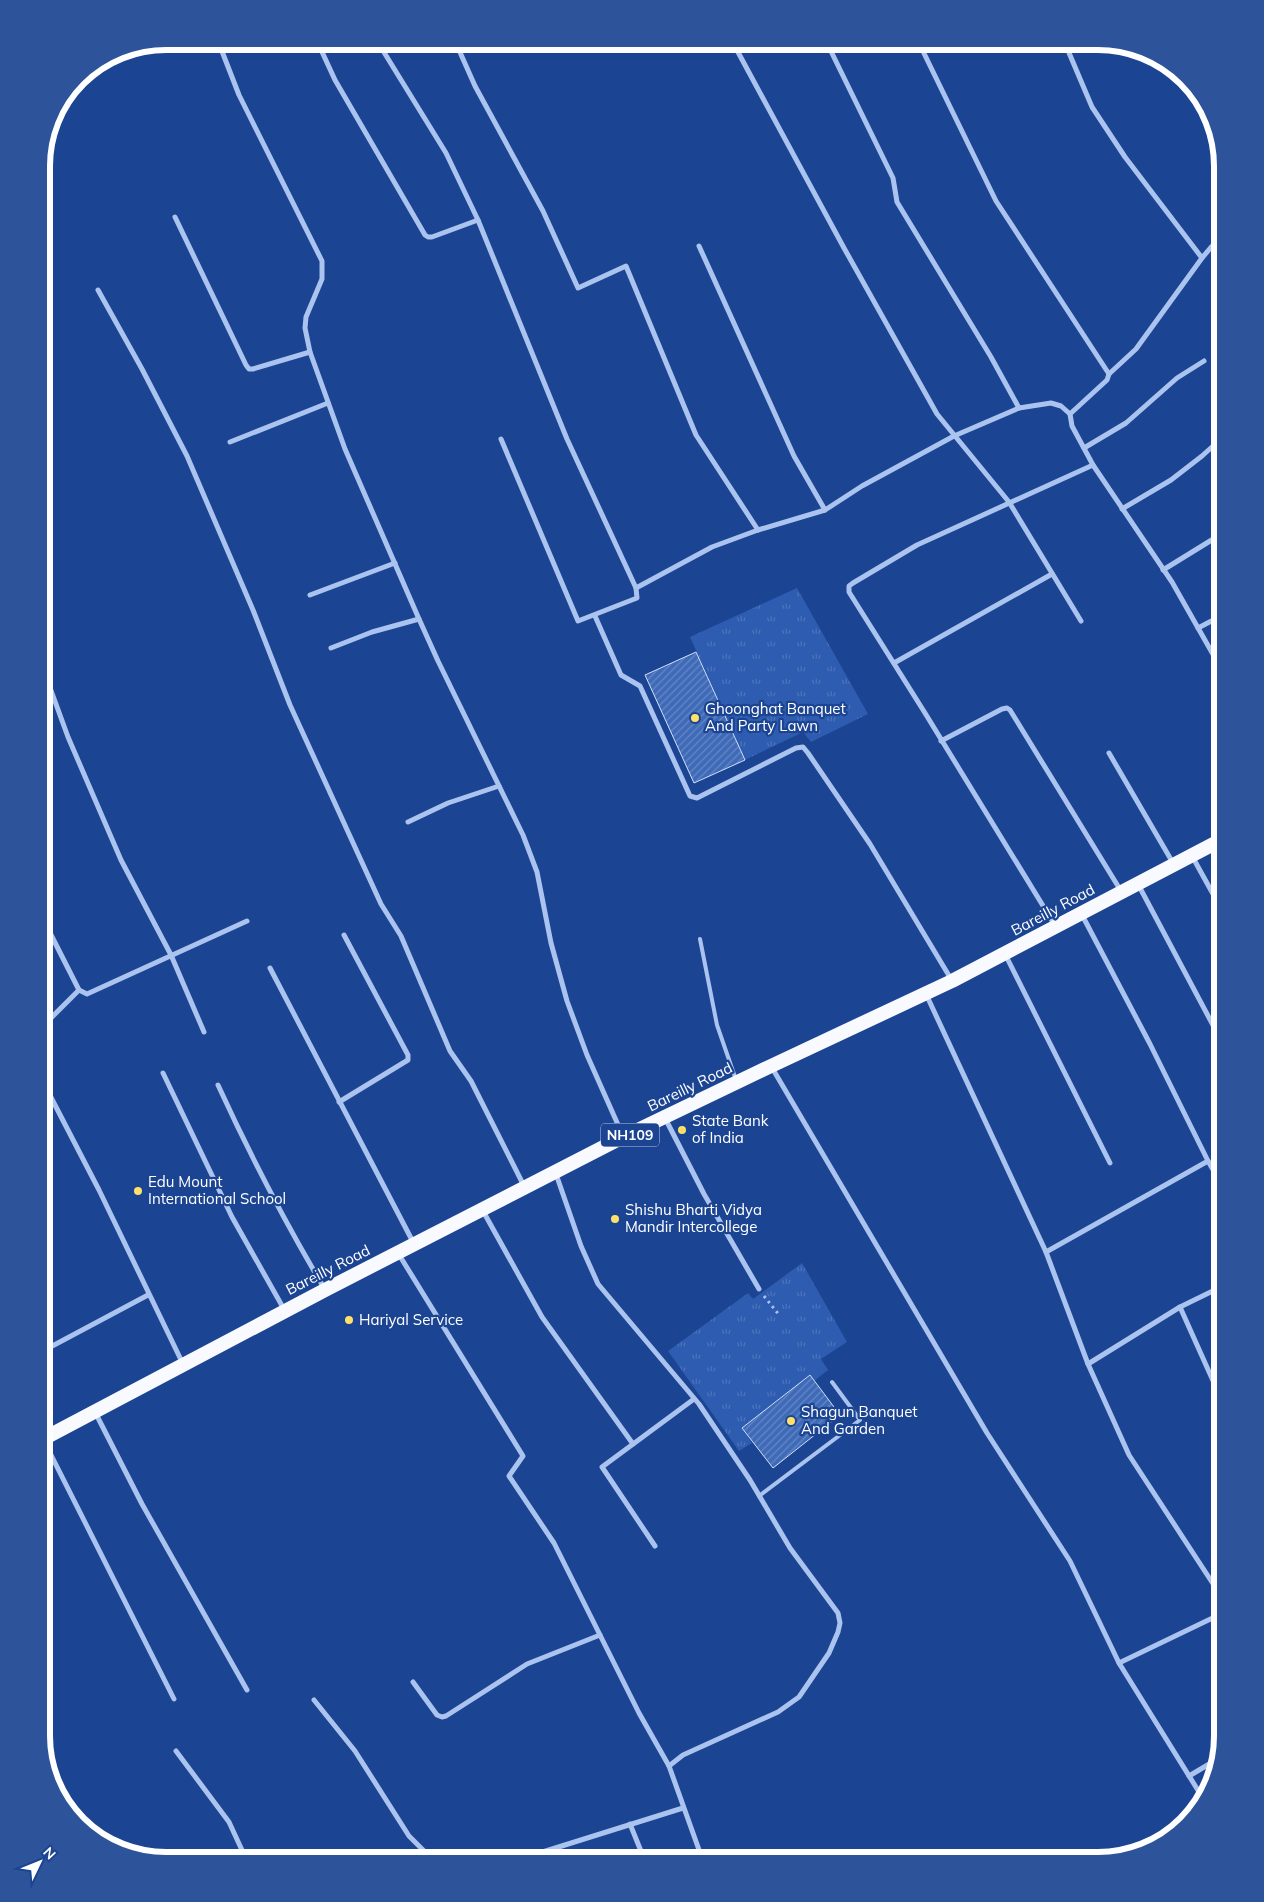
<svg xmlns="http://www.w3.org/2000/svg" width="1264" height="1902" font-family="Mulish,sans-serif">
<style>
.grass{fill:url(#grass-tufts)}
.building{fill:url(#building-hatch);stroke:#d1e0fa}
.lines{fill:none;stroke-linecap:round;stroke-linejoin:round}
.path{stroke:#abc3ef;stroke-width:3;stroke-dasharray:2.5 4;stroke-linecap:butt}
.service{stroke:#abc3ef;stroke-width:4}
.minor{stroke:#abc3ef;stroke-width:5}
.trunk{stroke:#f9faff;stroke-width:14}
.poi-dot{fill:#ffe169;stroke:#1b4492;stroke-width:2}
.labels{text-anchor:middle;stroke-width:4.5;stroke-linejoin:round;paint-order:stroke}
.shield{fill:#1b4492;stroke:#bbc7de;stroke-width:1}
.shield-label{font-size:14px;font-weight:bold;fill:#fff}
.poi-label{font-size:15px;fill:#fff;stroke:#1b4492;text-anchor:start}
.street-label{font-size:15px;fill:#fff;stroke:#1b4492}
.rim{fill:none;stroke:#fff;stroke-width:6}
</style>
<defs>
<pattern id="grass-tufts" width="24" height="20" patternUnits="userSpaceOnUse" patternTransform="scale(1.25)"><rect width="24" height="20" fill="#2e5cb0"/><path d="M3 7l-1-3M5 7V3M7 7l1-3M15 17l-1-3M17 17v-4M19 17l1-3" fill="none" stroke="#4d74bc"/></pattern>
<pattern id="building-hatch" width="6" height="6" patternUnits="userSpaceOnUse" patternTransform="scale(1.25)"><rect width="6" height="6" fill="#3f6ab8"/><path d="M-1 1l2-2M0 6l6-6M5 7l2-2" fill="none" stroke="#6588c6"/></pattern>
</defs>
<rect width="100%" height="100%" fill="#1b4492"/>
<g class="grass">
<path d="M797 588 868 714 811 742 803 732 745 760 690 637Z"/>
<path d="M802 1263 847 1342 821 1359 828 1370 814 1381 809 1375 742 1428 752 1443 739 1451 668 1351 748 1293 753 1299Z"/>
</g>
<g class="building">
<path d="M696 652 745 760 694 783 645 675Z"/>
<path d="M810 1375 840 1415 773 1468 742 1428Z"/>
</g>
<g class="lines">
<path class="path" d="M764 1296 780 1316"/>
<g class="service">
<path d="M700 939 717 1025 736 1080"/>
<path d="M759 1496 860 1420 832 1382"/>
</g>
<g class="minor">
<path d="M218 41 239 95 322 261V279L306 317 305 328 310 352 345 449 419 619 438 661 523 835 537 872 551 943 567 1001 587 1055 623 1136"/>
<path d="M317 41 335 80 425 235 428 237H432L478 220"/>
<path d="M455 41 475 86 543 211 578 288 626 266 696 435 758 530"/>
<path d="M732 41 844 248 937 414 1009 502 1081 621"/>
<path d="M826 41 893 178 897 202 991 357 1019 408"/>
<path d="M918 41 996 201 1109 374 1107 380 1070 414 1072 426 1093 465 1172 582 1223 672"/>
<path d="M1064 41 1092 107 1125 157 1202 258"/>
<path d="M382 49 446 153 478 220 567 439 636 588 712 547 758 530 825 510 862 486 954 436 1019 408 1051 403 1061 406 1070 414"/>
<path d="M175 217 246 365 249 369H253L310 352"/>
<path d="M699 246 794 456 825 510"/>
<path d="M98 290 142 369 187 456 253 610 290 705 381 904 401 936 450 1051 471 1081 524 1186"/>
<path d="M1109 374 1136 349 1202 258 1223 233"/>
<path d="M501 439 578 621 637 598 636 588"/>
<path d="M230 442 328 403"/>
<path d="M1084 448 1126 423 1177 378 1204 361"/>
<path d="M1122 509 1171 480 1202 456 1223 437"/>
<path d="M1163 570 1223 533"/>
<path d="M310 595 395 563"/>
<path d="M595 616 621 675 640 686 690 796 697 798 796 748 803 747 808 753 870 844 951 979"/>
<path d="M1198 628 1223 615"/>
<path d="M331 648 372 632 419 619"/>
<path d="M41 663 68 737 121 860 171 955 204 1032"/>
<path d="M894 663 1052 574"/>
<path d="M941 741 1002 709 1007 708 1010 710 1121 891"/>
<path d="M1109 753 1173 863"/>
<path d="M408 822 448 803 499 786"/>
<path d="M1192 856 1223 912"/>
<path d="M1139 886 1223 1044"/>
<path d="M1081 913 1150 1044 1208 1161 1223 1187"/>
<path d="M41 915 79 990 87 994 247 921"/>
<path d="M1056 927 925 713 849 592V586L853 583 917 545 1093 465"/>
<path d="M1005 954 1110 1163"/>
<path d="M270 968 413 1242"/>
<path d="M926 994 1046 1252 1088 1364 1129 1455 1223 1599"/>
<path d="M41 1028 79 990"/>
<path d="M771 1066 987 1433 1070 1561 1119 1663 1204 1800"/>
<path d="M163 1073 232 1217 285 1311"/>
<path d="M41 1078 99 1190 183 1364"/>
<path d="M218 1085C250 1155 285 1222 324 1288"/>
<path d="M339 1102 408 1060V1055L344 935"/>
<path d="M665 1118 704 1194 759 1289"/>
<path d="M556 1174 581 1246 598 1284 699 1404 750 1480 790 1548 838 1613 840 1623 838 1632 829 1653 799 1697 778 1712 683 1755 669 1766"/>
<path d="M483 1211 542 1317 633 1444"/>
<path d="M1046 1252 1208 1161"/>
<path d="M398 1253 523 1456 509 1476 554 1543 639 1713 669 1766 703 1861"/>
<path d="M1180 1307 1223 1403"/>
<path d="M41 1352 148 1295"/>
<path d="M1088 1364 1180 1307 1223 1286"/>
<path d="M95 1412 142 1504 247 1690"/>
<path d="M43 1439 174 1699"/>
<path d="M655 1546 602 1467 694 1399"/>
<path d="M1119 1663 1223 1613"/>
<path d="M413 1682 437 1715 442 1717 446 1716 527 1664 600 1635"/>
<path d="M314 1700 355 1751 409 1836 434 1861"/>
<path d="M176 1751 229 1822 247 1861"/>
<path d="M1189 1776 1216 1760"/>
<path d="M630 1824 645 1861"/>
<path d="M530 1861 533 1855 683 1808"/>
</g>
<path class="trunk" d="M41 1440 325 1290 623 1137 771 1066 952 981 1223 839"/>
</g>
<g class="poi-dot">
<circle cx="695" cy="718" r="5"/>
<circle cx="682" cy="1130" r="5"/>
<circle cx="138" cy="1191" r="5"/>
<circle cx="615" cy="1219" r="5"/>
<circle cx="349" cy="1320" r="5"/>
<circle cx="791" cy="1421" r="5"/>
</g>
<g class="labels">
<rect class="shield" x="601" y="1123.5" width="58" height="23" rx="4"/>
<g class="shield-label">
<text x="630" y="1140">NH109</text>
</g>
<g class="poi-label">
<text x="705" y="714">Ghoonghat Banquet<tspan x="705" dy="17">And Party Lawn</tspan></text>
<text x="692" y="1126">State Bank<tspan x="692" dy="17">of India</tspan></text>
<text x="148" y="1187">Edu Mount<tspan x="148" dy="17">International School</tspan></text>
<text x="625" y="1215">Shishu Bharti Vidya<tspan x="625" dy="17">Mandir Intercollege</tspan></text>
<text x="359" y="1325">Hariyal Service</text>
<text x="801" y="1417">Shagun Banquet<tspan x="801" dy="17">And Garden</tspan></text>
</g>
<g class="street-label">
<text transform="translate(1053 910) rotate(-28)" y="5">Bareilly Road</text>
<text transform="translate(690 1087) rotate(-26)" y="5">Bareilly Road</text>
<text transform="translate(328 1270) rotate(-27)" y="5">Bareilly Road</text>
</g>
</g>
<path d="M0 0H1264V1902H0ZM166 50H1098A116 116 0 0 1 1214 166V1736A116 116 0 0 1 1098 1852H166A116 116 0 0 1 50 1736V166A116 116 0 0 1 166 50Z" fill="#2d539b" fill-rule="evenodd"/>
<path class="rim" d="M166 50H1098A116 116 0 0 1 1214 166V1736A116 116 0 0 1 1098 1852H166A116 116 0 0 1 50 1736V166A116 116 0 0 1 166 50Z"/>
<g transform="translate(40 1862) rotate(47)" stroke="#1b4492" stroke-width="4" paint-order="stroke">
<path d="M0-4L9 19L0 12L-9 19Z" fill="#ffffff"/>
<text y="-8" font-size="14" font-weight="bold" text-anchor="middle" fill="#ffffff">N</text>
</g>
</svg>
